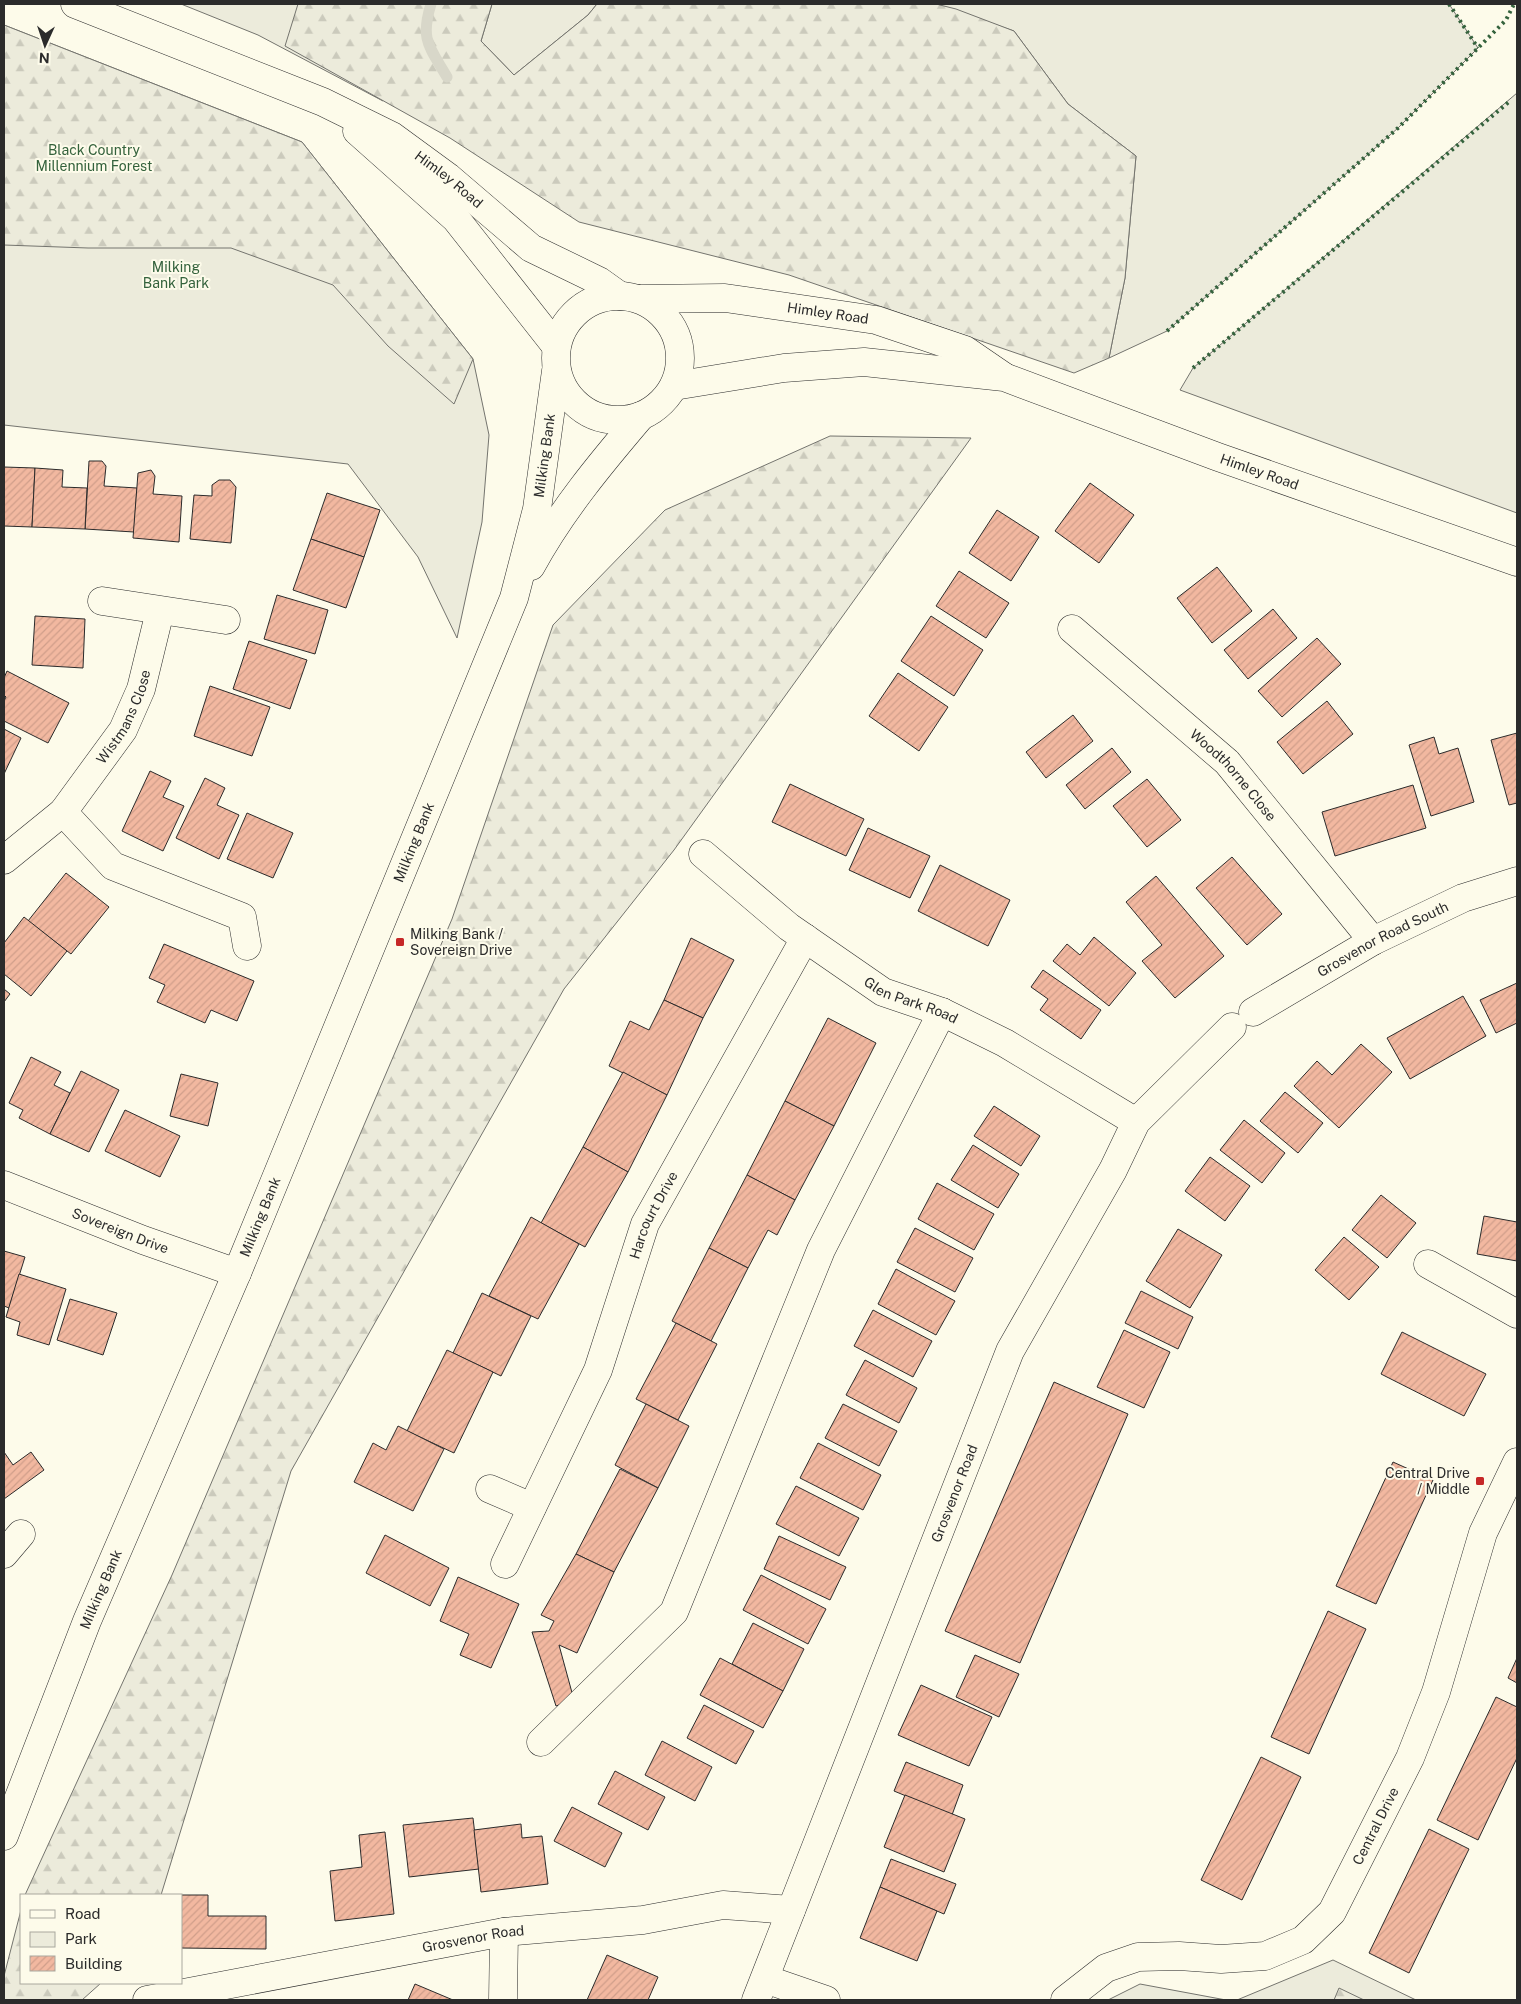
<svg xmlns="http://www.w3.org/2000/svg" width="1521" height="2004" font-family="'Public Sans',sans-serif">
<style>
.green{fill:#ecebdb;stroke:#74746e}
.forest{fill:url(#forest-firs);stroke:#74746e}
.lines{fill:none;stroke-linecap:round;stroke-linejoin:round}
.stream{stroke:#d8d7c9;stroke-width:11}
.building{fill:url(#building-hatch);stroke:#2b2b2b}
.minor-casing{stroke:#2b2b2b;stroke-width:29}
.major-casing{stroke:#2b2b2b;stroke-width:29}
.minor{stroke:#fdfbea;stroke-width:28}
.major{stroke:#fdfbea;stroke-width:28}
.hedge{stroke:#34623c;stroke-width:4;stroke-dasharray:2.5 4;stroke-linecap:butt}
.poi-dot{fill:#c62828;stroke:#fdfbea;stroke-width:2}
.labels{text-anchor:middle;stroke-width:4;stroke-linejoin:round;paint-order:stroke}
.park-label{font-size:14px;fill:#34623c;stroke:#fdfbea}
.street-label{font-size:14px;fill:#2b2b2b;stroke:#fdfbea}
.poi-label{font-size:14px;fill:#2b2b2b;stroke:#fdfbea;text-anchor:start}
</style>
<defs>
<pattern id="forest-firs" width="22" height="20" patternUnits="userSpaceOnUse" patternTransform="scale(1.25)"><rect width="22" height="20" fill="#ecebdb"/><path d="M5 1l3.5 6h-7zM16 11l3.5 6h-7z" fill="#cbcabc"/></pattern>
<pattern id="building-hatch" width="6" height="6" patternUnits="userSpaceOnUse" patternTransform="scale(1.25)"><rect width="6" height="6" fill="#f2b8a0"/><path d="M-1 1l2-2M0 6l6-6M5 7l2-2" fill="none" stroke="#d09e8a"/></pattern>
</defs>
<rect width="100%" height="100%" fill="#fdfbea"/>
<g class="green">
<path d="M181 4H432L383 101 258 35Z"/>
<path d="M492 4H597L588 15 514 75 481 41Z"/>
<path d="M936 4H1449L1478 48 1398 128 1167 331 1109 358 1125 278 1136 156 1068 104 1014 31Z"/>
<path d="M4 25 302 142 473 359 489 435 482 522 457 638 418 557 348 464 4 425Z"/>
<path d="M1517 93V513L1180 390 1193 368Z"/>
<path d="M1333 1960 1416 2000H1237Z"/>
<path d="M1140 1984 1226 2000H1108Z"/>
</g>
<g class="forest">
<path d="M298 4H492L481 41 514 75 588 15 597 4H936L956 9 1014 31 1068 104 1136 156 1125 278 1109 358 1074 373 789 275 579 222 450 138 285 46Z"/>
<path d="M4 25 302 142 473 359 454 404 388 346 333 285 231 248H88L4 245Z"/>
<path d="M830 436 971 438 674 850 564 989 291 1471 161 1895H25L172 1575 452 919 553 625 665 510Z"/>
<path d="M21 1910V1983H101L82 2000H4V1976Z"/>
<path d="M1339 1988 1364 2000H1334Z"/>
</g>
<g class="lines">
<path class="stream" d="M431 4C420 40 429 46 447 77"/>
</g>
<g class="building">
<path d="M89 461H102L106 466 104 486 137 488 134 532 85 529Z"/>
<path d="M4 467 35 468 32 527 4 526Z"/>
<path d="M35 468 63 470 62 487 87 488 85 529 32 527Z"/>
<path d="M151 470 155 476 153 494 182 496 179 542 133 538 138 473Z"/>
<path d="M219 480H230L236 487 231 543 190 539 194 495 212 496V485Z"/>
<path d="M1090 483 1134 515 1099 563 1055 531Z"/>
<path d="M327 493 380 510 364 557 311 539Z"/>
<path d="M997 510 1039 537 1011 581 969 553Z"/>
<path d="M311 539 364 557 346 608 293 590Z"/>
<path d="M1217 567 1252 611 1212 643 1177 598Z"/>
<path d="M959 571 1009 603 986 638 936 606Z"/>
<path d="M277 595 328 610 315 654 264 639Z"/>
<path d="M1273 609 1297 638 1248 679 1224 650Z"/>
<path d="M35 616 85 619 83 668 32 665Z"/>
<path d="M931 616 983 650 954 696 901 661Z"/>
<path d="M1317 638 1341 664 1282 717 1258 691Z"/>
<path d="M249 641 307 660 290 709 233 689Z"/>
<path d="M7 671 69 703 48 743 4 721V701L6 697 4 695V678Z"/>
<path d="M898 673 948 707 919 751 869 716Z"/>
<path d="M210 686 270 707 252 756 194 736Z"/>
<path d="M1327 701 1353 734 1303 774 1277 742Z"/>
<path d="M1073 715 1093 741 1046 778 1026 752Z"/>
<path d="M4 729 21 738 4 774Z"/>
<path d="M1517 733V803L1509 805 1491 740Z"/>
<path d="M1434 737 1439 754 1458 748 1474 802 1431 816 1409 745Z"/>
<path d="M1112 748 1131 772 1085 809 1066 785Z"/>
<path d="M150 771 171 781 163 797 184 806 163 851 122 831Z"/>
<path d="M205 778 225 788 217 805 239 815 219 859 176 838Z"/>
<path d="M1147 779 1181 820 1147 847 1113 806Z"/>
<path d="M790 784 864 819 846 856 772 822Z"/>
<path d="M1413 785 1426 828 1335 856 1322 812Z"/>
<path d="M247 813 293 833 273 878 227 859Z"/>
<path d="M868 828 930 856 910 898 849 870Z"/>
<path d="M1232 857 1282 914 1247 945 1196 888Z"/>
<path d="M940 865 1010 900 988 946 918 911Z"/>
<path d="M66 873 109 907 71 954 28 921Z"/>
<path d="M1156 876 1224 956 1175 998 1142 961 1162 945 1126 902Z"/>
<path d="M24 917 67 951 31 996 4 974V943Z"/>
<path d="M1094 937 1136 973 1109 1006 1053 961 1067 944 1080 955Z"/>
<path d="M691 938 734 960 703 1018 664 1000Z"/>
<path d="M164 944 254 981 237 1021 211 1010 205 1023 157 1002 165 985 149 978Z"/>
<path d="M1043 970 1101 1010 1081 1039 1040 1010 1048 999 1031 987Z"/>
<path d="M1517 983V1023L1496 1033 1480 1000Z"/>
<path d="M4 989 10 994 4 1002Z"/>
<path d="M1463 996 1486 1036 1410 1079 1387 1038Z"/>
<path d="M664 1000 703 1018 667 1095 609 1066 630 1021 649 1030Z"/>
<path d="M828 1018 876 1043 834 1126 785 1101Z"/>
<path d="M1361 1044 1392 1072 1339 1128 1294 1086 1317 1061 1332 1075Z"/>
<path d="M31 1057 61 1072 54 1085 70 1093 50 1134 19 1118 23 1110 9 1103Z"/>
<path d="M81 1071 119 1090 89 1152 50 1134Z"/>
<path d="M623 1072 667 1095 628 1172 583 1147Z"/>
<path d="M181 1074 218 1083 208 1126 170 1116Z"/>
<path d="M1285 1092 1323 1123 1298 1153 1260 1121Z"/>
<path d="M785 1101 834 1126 795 1200 747 1175Z"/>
<path d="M994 1106 1040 1136 1021 1166 974 1136Z"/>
<path d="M125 1110 180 1136 160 1177 105 1151Z"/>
<path d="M1244 1120 1285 1153 1262 1183 1220 1150Z"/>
<path d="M973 1145 1019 1174 998 1208 951 1180Z"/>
<path d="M583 1147 628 1172 585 1247 541 1223Z"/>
<path d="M1210 1157 1250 1186 1225 1221 1185 1191Z"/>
<path d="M747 1175 795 1200 777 1235 768 1230 748 1268 709 1248Z"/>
<path d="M937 1183 994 1214 974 1250 918 1219Z"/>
<path d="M1381 1195 1416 1223 1387 1258 1352 1230Z"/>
<path d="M1484 1216 1517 1222V1261L1477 1254Z"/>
<path d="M531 1217 579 1244 538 1319 489 1296Z"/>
<path d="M915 1228 973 1258 955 1292 897 1262Z"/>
<path d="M1178 1229 1222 1255 1190 1308 1146 1281Z"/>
<path d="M1344 1237 1379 1267 1349 1300 1315 1270Z"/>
<path d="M709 1248 748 1268 711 1341 672 1321Z"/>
<path d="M4 1251 25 1257 9 1308 4 1306Z"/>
<path d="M896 1269 955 1301 936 1335 878 1304Z"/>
<path d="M19 1274 66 1289 49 1345 17 1335 20 1322 6 1317Z"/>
<path d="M1141 1291 1193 1317 1178 1349 1125 1323Z"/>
<path d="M482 1293 531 1316 501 1376 453 1353Z"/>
<path d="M70 1299 117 1313 103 1355 57 1340Z"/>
<path d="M873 1310 932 1341 913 1377 854 1346Z"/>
<path d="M676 1323 717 1344 678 1420 636 1399Z"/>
<path d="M1124 1330 1170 1352 1144 1408 1097 1387Z"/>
<path d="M1402 1332 1486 1374 1464 1416 1381 1374Z"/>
<path d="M447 1350 493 1372 454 1453 407 1431Z"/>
<path d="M865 1360 917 1388 899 1423 846 1395Z"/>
<path d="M1054 1382 1128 1414 1020 1663 945 1631Z"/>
<path d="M646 1404 689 1426 658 1488 615 1465Z"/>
<path d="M843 1404 897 1431 879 1466 825 1438Z"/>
<path d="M398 1426 444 1449 413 1511 354 1482 373 1443 386 1450Z"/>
<path d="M818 1443 881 1475 863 1510 800 1478Z"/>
<path d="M4 1452 13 1465 31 1452 44 1470 4 1499Z"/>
<path d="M1393 1462 1433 1480 1376 1604 1336 1586Z"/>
<path d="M620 1469 658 1488 614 1572 576 1554Z"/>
<path d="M796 1486 859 1518 839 1556 776 1524Z"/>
<path d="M385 1535 449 1568 430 1606 366 1573Z"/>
<path d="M779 1536 846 1567 830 1600 764 1569Z"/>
<path d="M576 1554 614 1572 577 1653 559 1645 574 1700 556 1706 532 1632 549 1631 554 1621 541 1615Z"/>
<path d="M761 1575 826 1609 808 1644 743 1610Z"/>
<path d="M458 1577 519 1604 491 1668 460 1655 469 1634 440 1621Z"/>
<path d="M1328 1611 1366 1629 1309 1754 1271 1737Z"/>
<path d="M753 1623 804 1649 783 1691 732 1664Z"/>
<path d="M975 1655 1019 1674 999 1717 956 1697Z"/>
<path d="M720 1658 783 1691 763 1728 700 1695Z"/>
<path d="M1517 1658V1683L1508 1678Z"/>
<path d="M921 1685 992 1717 969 1766 898 1735Z"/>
<path d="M1496 1697 1517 1707V1758L1478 1840 1437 1820Z"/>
<path d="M704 1705 754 1731 736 1764 687 1738Z"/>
<path d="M662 1741 712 1767 695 1801 645 1775Z"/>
<path d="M1261 1757 1301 1777 1242 1900 1201 1880Z"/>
<path d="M906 1762 963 1785 952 1815 894 1791Z"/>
<path d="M615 1771 665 1797 648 1830 598 1804Z"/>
<path d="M905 1795 965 1819 944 1872 884 1847Z"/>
<path d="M572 1807 622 1833 605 1867 554 1841Z"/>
<path d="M473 1818 479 1869 409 1877 403 1825Z"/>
<path d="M521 1824 522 1838 542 1836 548 1884 481 1892 474 1830Z"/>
<path d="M1429 1829 1469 1849 1409 1973 1369 1953Z"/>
<path d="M385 1832 394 1914 335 1921 330 1871 362 1867 359 1835Z"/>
<path d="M891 1859 956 1884 944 1914 880 1887Z"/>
<path d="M880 1887 937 1911 917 1961 860 1938Z"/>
<path d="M176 1895H208V1916H266V1949L181 1948V1895Z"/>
<path d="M607 1955 658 1977 648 2000H587Z"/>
<path d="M415 1984 453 2000H408Z"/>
</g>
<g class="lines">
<defs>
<g id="minor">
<path d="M531 566C561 511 601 463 641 416"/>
<path d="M102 601 226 620"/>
<path id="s1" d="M1072 629 1227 762 1373 941"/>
<path d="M63 812 113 866 242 917 247 946"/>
<path id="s2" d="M703 854 789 927 883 992 942 1012 1005 1043 1136 1122"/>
<path id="s3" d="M4 860 63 812 123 730 141 689 160 611"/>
<path id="s4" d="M1253 1012 1373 941 1463 898 1517 881"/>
<path id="s5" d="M4 1185 143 1240 237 1273"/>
<path d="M1428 1264 1517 1314"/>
<path d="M490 1489 532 1507"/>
<path d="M4 1554 21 1534"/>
<path id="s6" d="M505 1564 598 1370 645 1224 805 938"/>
<path d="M541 1742 674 1612 821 1250 942 1012"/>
<path id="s7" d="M4 1836 87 1621 237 1273 514 598 537 509 556 371"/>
<path d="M765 1979 826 2000"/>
<path id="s8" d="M147 2000 504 1932 643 1920 723 1905 791 1910"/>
<path d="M503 2000 504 1932"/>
<path id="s9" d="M756 2000 1010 1351 1113 1170 1136 1122 1232 1027"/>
<path id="s10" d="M1065 2000 1106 1968 1138 1957 1179 1956 1221 1959 1265 1956 1303 1940 1332 1912 1410 1758 1436 1692 1483 1533 1517 1462"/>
</g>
<g id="major">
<path id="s11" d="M75 4 323 102 392 136 448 177 531 248 599 281 620 296"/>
<path d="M357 131 456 219 556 346"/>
<circle cx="618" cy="358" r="62"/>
<path id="s12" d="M639 299 725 298 876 320 965 350 1003 376"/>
<path id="s13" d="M674 386 784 368 864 362 1004 377 1218 457 1517 562"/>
</g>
</defs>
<use href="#minor" class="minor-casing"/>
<use href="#major" class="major-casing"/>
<use href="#minor" class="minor"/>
<use href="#major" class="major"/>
<g class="hedge">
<path d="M1449 4 1478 48"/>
<path d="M1167 331 1398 128 1506 20 1514 4"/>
<path d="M1193 368 1510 101"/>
</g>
</g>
<g class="poi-dot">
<rect x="395" y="937" width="10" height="10" rx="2.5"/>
<rect x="1475" y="1476" width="10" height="10" rx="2.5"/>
</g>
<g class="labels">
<g class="park-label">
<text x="94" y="155">Black Country<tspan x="94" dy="16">Millennium Forest</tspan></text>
<text x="176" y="272">Milking<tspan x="176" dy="16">Bank Park</tspan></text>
</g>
<g class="street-label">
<text dy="5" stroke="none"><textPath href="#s11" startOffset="415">Himley Road</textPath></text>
<text dy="5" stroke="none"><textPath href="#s12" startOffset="190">Himley Road</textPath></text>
<text dy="5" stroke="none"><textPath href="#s7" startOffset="1485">Milking Bank</textPath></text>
<text dy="5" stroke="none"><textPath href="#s13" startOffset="605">Himley Road</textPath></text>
<text dy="5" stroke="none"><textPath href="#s3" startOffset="190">Wistmans Close</textPath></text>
<text dy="5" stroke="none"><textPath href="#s1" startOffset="218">Woodthorne Close</textPath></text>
<text dy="5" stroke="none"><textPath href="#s7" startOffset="1075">Milking Bank</textPath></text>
<text dy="5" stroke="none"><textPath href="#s4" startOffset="149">Grosvenor Road South</textPath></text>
<text dy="5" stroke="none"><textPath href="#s2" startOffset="256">Glen Park Road</textPath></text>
<text dy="5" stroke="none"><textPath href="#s6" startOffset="380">Harcourt Drive</textPath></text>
<text dy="5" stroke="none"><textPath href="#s7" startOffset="670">Milking Bank</textPath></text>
<text dy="5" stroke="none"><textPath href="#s5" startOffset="125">Sovereign Drive</textPath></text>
<text dy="5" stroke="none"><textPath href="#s9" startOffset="544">Grosvenor Road</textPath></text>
<text dy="5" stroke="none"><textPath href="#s7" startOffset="265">Milking Bank</textPath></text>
<text dy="5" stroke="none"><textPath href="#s10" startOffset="391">Central Drive</textPath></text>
<text dy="5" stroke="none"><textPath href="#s8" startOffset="332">Grosvenor Road</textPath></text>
</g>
<g class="poi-label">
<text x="410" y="939">Milking Bank /<tspan x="410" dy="16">Sovereign Drive</tspan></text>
<text x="1470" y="1478" text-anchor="end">Central Drive<tspan x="1470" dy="16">/ Middle</tspan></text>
</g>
</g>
<rect width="1521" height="2004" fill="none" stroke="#2b2b2b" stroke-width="10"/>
<rect x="20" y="1894" width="162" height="90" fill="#fdfbea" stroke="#a9a89e"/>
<rect x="30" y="1910" width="25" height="8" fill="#fdfbea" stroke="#a9a89e"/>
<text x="65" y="1919" font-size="15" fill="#2b2b2b">Road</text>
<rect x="30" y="1932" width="25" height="15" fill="#ecebdb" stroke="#a9a89e"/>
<text x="65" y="1944" font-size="15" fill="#2b2b2b">Park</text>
<rect x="30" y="1956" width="25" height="15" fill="url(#building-hatch)" stroke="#a9a89e"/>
<text x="65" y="1969" font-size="15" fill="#2b2b2b">Building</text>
<g transform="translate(45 45) rotate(183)" stroke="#fdfbea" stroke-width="4" paint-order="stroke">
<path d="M0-4L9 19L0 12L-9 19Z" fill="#2b2b2b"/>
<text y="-8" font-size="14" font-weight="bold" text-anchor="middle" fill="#2b2b2b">N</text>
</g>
</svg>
